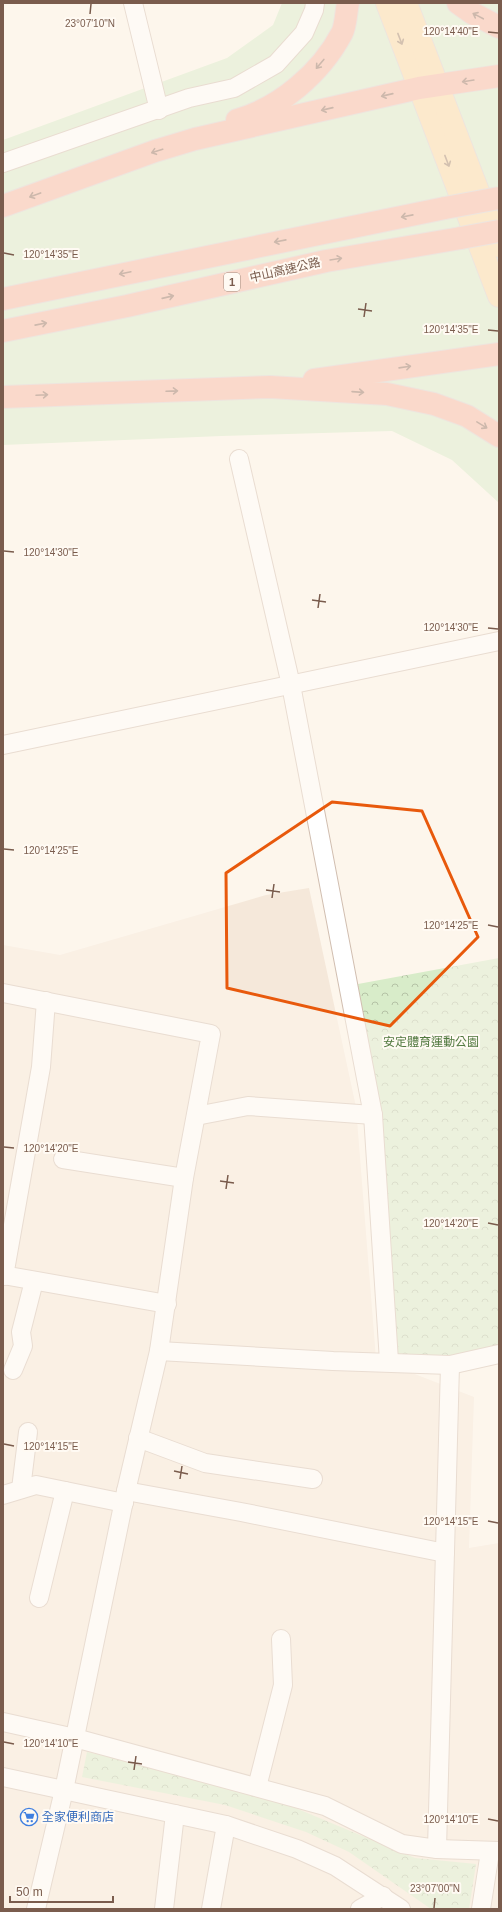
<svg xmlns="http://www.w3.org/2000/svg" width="502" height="1912" font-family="Arial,'Noto Sans TC',sans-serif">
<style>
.residential{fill:#f5e8da}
.grass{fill:#d8ecc9}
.forest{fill:url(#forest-crowns)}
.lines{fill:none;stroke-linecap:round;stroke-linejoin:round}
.minor-casing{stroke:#d1beb0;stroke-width:20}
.major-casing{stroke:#dad1cd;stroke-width:24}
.highway-casing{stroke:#dad1cd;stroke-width:24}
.minor{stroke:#fff;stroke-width:18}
.major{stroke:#fbd9a5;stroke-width:22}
.highway{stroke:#f7b7a3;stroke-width:22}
.highway-bridge-casing{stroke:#dad1cd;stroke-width:24;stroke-linecap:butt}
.highway-bridge{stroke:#f7b7a3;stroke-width:22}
.oneway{stroke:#936e5e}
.oneway2{stroke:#a18267}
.marked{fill:none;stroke:#e8590c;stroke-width:3;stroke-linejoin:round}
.ticks{fill:none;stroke:#7a5c4d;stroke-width:1.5}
.labels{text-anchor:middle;stroke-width:4;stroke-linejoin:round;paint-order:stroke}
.shield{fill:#fffaf3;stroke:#a28b7f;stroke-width:1}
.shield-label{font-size:11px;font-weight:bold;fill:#7a5c4d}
.street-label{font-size:12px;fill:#7a5c4d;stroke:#fffaf3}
.park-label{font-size:12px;fill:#537a41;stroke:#fffaf3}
.shop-label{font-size:12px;fill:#366cbe;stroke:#fffaf3;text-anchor:start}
.ticks-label{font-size:10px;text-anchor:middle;fill:#7a5c4d;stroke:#fffaf3;stroke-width:4;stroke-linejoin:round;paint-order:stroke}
</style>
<defs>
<pattern id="forest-crowns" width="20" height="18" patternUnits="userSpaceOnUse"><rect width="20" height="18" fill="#d8ecc9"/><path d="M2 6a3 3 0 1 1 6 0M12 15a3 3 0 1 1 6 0" fill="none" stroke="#b4c2a5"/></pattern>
</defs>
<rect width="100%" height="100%" fill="#fdf6ec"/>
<path class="residential" d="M309 888 356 1107 376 1359 474 1397 469 1548 499 1543V1909H3V945L60 955 266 895Z"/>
<path class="grass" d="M282 3H499V503L452 460 392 431 222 436 3 445V140L227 58 273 25Z"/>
<g class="forest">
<path d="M499 958V1347L449 1359 396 1358 388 1260 358 984Z"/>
<path d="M87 1752 181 1773 293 1807 415 1858 476 1864 469 1909H431L349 1852 306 1832 225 1805 82 1777Z"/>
</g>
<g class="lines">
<defs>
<g id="minor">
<path d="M133 3 159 110"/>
<path d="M3 163 189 98 234 88 276 64 304 33 314 10 315 3"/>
<path d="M239 459 291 685 373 1115 389 1361"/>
<path d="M3 745 499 641"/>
<path d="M3 993 211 1034 184 1178 159 1351 126 1491 64 1790 36 1909"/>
<path d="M196 1116 248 1106 373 1115"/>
<path d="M63 1159 184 1178"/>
<path d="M3 1275 167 1304"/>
<path d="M4 1276 41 1067 46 1001"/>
<path d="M159 1351 333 1361 450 1365 499 1354"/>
<path d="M13 1370 23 1346 21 1332 34 1281"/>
<path d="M138 1438 205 1463 313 1479"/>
<path d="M21 1489 28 1432"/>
<path d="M126 1491 241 1512 445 1553"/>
<path d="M3 1495 36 1485 124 1503"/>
<path d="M39 1598 65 1491"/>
<path d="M3 1722 75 1738 325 1806 402 1844 437 1849 499 1851"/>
<path d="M3 1777 226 1825 297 1849 335 1866 401 1909"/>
<path d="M257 1787 283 1685 281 1639"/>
<path d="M437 1849 450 1365"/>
<path d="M164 1909 175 1814"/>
<path d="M211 1909 226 1825"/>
<path d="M360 1909 383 1896"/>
<path d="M481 1909 490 1852"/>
</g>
<g id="major">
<path d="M387 3 499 296"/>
<path d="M406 3 499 246"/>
</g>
<g id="highway">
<path d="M458 3 472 13 499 27"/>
<path d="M237 120C280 108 321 73 342 33 346 25 346 12 348 3"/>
<path d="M3 206 155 151 195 139 419 88 499 76"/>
<path d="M3 299 445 208"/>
<path d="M3 331 127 306 326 261 461 238"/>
<path d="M314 380 499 354"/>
<path d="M3 397 270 387 387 394 434 404 467 416 499 436"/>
</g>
</defs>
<use href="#minor" class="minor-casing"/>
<use href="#major" class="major-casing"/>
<use href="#highway" class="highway-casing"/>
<use href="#minor" class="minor"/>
<use href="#major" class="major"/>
<use href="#highway" class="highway"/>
<defs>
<g id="highway-bridge">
<path d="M445 208 499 198"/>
<path d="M461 238 499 231"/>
</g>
</defs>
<use href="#highway-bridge" class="highway-bridge-casing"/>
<use href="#highway-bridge" class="highway-bridge"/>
</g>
<defs><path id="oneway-shaft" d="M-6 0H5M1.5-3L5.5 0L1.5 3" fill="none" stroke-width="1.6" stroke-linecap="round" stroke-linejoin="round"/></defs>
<g class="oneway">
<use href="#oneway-shaft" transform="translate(478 16) rotate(-152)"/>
<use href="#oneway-shaft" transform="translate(320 64) rotate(130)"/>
<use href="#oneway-shaft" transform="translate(468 81) rotate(171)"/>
<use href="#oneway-shaft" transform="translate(387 95) rotate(167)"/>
<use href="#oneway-shaft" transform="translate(327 109) rotate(167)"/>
<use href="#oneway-shaft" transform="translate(157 151) rotate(162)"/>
<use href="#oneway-shaft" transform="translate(35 195) rotate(160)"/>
<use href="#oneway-shaft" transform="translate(407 216) rotate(169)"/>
<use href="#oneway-shaft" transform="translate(280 241) rotate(169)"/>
<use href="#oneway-shaft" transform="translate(336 259) rotate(-9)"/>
<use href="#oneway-shaft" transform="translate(125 273) rotate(168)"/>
<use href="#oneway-shaft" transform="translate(168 297) rotate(-13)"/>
<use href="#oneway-shaft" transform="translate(41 324) rotate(-11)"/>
<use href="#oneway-shaft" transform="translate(405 367) rotate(-8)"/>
<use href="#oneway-shaft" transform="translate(172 391) rotate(-2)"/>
<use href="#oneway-shaft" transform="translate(358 392) rotate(4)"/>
<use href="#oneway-shaft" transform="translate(42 395) rotate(-3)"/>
<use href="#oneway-shaft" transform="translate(482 425) rotate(31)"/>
</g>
<g class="oneway2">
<use href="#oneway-shaft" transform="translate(400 39) rotate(69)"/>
<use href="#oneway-shaft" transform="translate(447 161) rotate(69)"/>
</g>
<path d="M0 0H502V1912H0ZM332 802 422 811 478 937 390 1026 227 988 226 873Z" fill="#fdf6ec" fill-opacity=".55" fill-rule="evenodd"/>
<path class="marked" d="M332 802 422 811 478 937 390 1026 227 988 226 873Z"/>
<path class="ticks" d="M90 14 91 4M488 32 498 33M4 253 14 255M358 309 372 311M364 317 366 303M488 330 498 331M4 551 14 552M312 600 326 602M318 608 320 594M488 628 498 629M4 849 14 850M266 890 280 892M272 898 274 884M488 925 498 927M4 1147 14 1148M220 1181 234 1183M226 1189 228 1175M488 1223 498 1225M4 1444 14 1446M174 1471 188 1474M180 1479 182 1466M488 1521 498 1523M4 1742 14 1744M128 1762 142 1764M134 1770 136 1756M488 1819 498 1821M434 1908 435 1898"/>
<defs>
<symbol id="supermarket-ring" viewBox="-11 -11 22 22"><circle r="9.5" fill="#fffaf3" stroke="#3f7fe0" stroke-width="1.5"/><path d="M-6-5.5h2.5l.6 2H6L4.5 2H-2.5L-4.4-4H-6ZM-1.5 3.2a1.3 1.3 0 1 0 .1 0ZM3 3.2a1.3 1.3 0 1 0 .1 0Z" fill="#3f7fe0"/></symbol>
</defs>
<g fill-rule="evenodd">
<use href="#supermarket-ring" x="19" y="1807" width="20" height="20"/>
</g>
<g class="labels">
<rect class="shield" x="224" y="273" width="16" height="18" rx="3"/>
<g class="shield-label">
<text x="232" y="286">1</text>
</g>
<g class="street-label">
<text transform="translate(285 270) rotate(-13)" y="4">中山高速公路</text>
</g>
<g class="park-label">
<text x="431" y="1046">安定體育運動公園</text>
</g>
<g class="shop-label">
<text x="42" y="1821">全家便利商店</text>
</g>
</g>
<g class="ticks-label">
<text x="90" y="27">23°07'10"N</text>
<text x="451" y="35">120°14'40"E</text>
<text x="51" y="258">120°14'35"E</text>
<text x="451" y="333">120°14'35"E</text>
<text x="51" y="556">120°14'30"E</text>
<text x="451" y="631">120°14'30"E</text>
<text x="51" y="854">120°14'25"E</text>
<text x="451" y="929">120°14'25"E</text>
<text x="51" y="1152">120°14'20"E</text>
<text x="451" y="1227">120°14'20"E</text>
<text x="51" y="1450">120°14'15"E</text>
<text x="451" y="1525">120°14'15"E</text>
<text x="51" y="1747">120°14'10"E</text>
<text x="451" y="1823">120°14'10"E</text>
<text x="435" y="1892">23°07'00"N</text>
</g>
<rect width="502" height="1912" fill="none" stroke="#7a5c4d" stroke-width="8"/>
<path d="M10 1896v6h103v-6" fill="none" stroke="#7a5c4d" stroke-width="2"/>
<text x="16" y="1896" font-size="12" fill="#7a5c4d" stroke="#fffaf3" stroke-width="3" paint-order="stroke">50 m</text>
</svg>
